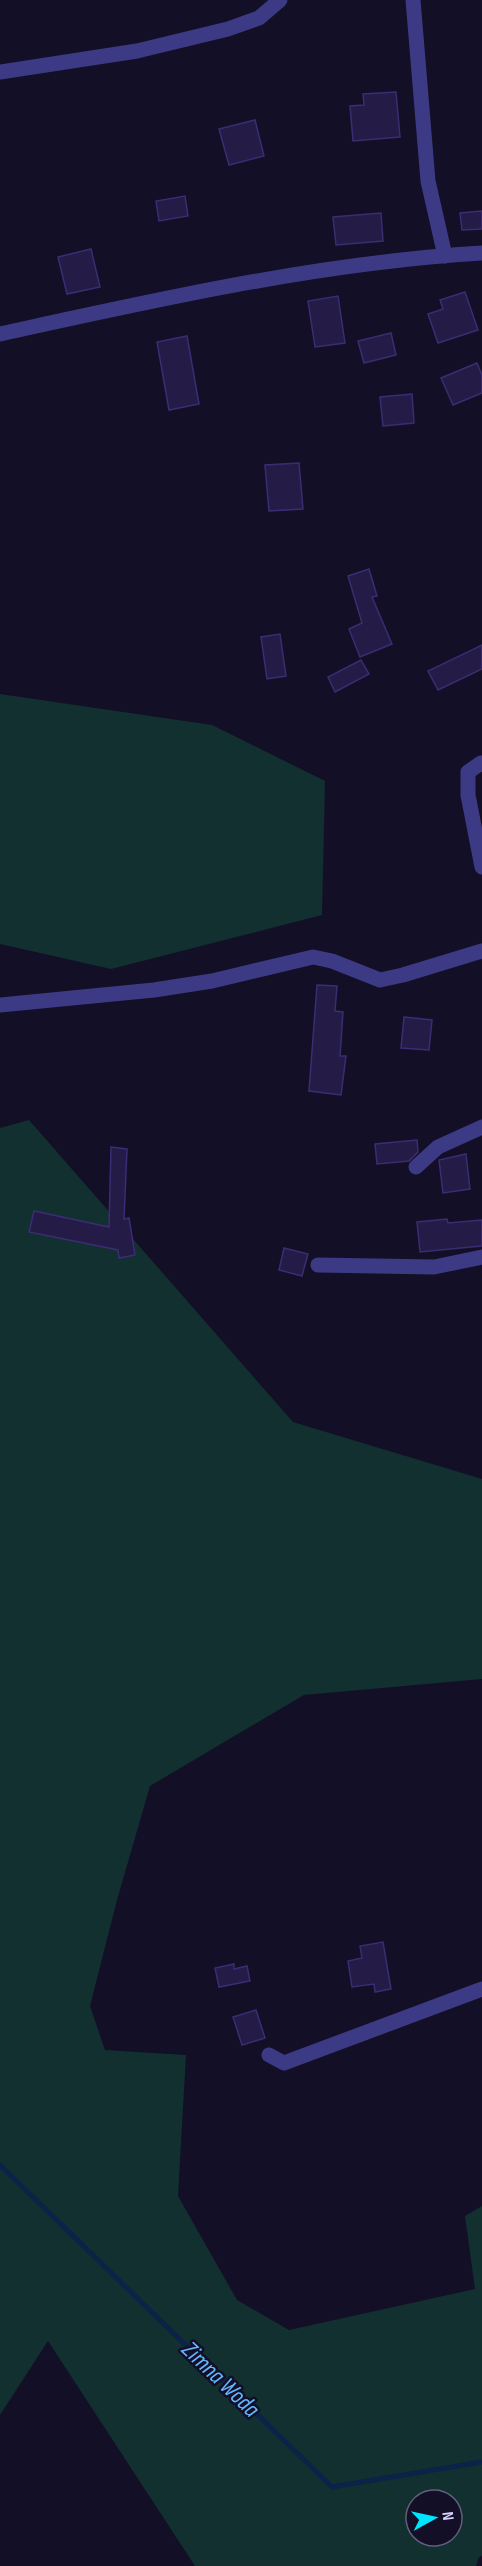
<svg xmlns="http://www.w3.org/2000/svg" width="482" height="2566" font-family="'Sofia Sans Condensed',sans-serif">
<style>
.green{fill:#12302f;fill-rule:evenodd}
.lines{fill:none;stroke-linecap:round;stroke-linejoin:round}
.stream{stroke:#0c2248;stroke-width:5}
.building{fill:#241b47;stroke:#3b2d73;stroke-width:1.5}
.minor{stroke:#3d3a85;stroke-width:15}
.labels{text-anchor:middle;stroke-width:5;stroke-linejoin:round;paint-order:stroke}
.water-label{font-size:24px;font-style:italic;fill:#62b6ff;stroke:#130f26}
</style>
<rect width="100%" height="100%" fill="#130f26"/>
<g class="green">
<path d="M0 694 212 725 325 781 322 915 111 969 0 944Z"/>
<path d="M29 1120 293 1422 482 1479V1679L304 1695 150 1786 117 1900 90 2006 105 2050 186 2055 178 2196 237 2300 289 2330 475 2289 465 2216 482 2206V2556L479 2557 476 2566H195L48 2341 0 2415V1128ZM416 2500H452V2536H416Z"/>
</g>
<g class="lines">
<path class="stream" d="M0 2165 332 2487 482 2462"/>
</g>
<g class="building">
<path d="M396 92 400 137 353 141 350 106 364 105 363 94Z"/>
<path d="M255 120 264 156 229 165 219 129Z"/>
<path d="M185 196 188 216 159 221 156 201Z"/>
<path d="M482 211V229L462 230 460 213Z"/>
<path d="M381 213 383 241 336 245 333 217Z"/>
<path d="M91 249 100 287 67 294 58 257Z"/>
<path d="M465 292 478 330 438 343 428 314 443 309 440 300Z"/>
<path d="M338 296 345 343 315 347 308 301Z"/>
<path d="M391 333 396 355 364 363 358 341Z"/>
<path d="M187 336 199 404 169 410 157 342Z"/>
<path d="M477 363 482 375V393L453 405 441 378Z"/>
<path d="M412 394 414 423 383 426 380 397Z"/>
<path d="M299 463 303 509 269 511 265 465Z"/>
<path d="M369 569 377 596 372 597 392 644 360 657 349 629 362 623 348 576Z"/>
<path d="M280 634 286 676 267 679 261 637Z"/>
<path d="M482 645V669L438 690 428 671Z"/>
<path d="M361 660 369 674 335 692 328 677Z"/>
<path d="M317 985 337 986 335 1011 343 1012 340 1056H346L341 1095 309 1091Z"/>
<path d="M404 1017 432 1020 429 1050 401 1048Z"/>
<path d="M417 1140 418 1152 409 1161 377 1164 375 1144Z"/>
<path d="M111 1147 127 1149 124 1219 129 1218 135 1255 119 1258 118 1250 29 1232 34 1211 109 1227Z"/>
<path d="M466 1154 470 1189 443 1193 439 1160Z"/>
<path d="M447 1219 448 1223 482 1220V1246L420 1252 417 1222Z"/>
<path d="M284 1248 308 1254 302 1276 279 1270Z"/>
<path d="M383 1942 391 1989 375 1992 374 1984 352 1987 348 1961 362 1958 360 1946Z"/>
<path d="M234 1964V1969L247 1966 250 1981 219 1987 215 1968Z"/>
<path d="M256 2010 265 2038 242 2045 233 2017Z"/>
</g>
<g class="lines">
<g class="minor">
<path d="M413 0 428 181 445 256"/>
<path d="M0 72 137 51 228 29 259 18 280 0"/>
<path d="M0 334C160 299 318 263 482 253"/>
<path d="M481 763 468 772V795L482 867"/>
<path d="M0 1005 154 990 212 981 313 957 332 961 380 980 403 975 482 951"/>
<path d="M416 1167 438 1147 482 1127"/>
<path d="M318 1265 434 1267 482 1257"/>
<path d="M269 2055 284 2063 482 1989"/>
</g>
</g>
<g class="labels">
<g class="water-label">
<text transform="translate(221 2379) rotate(44)" y="8">Zimna Woda</text>
</g>
</g>
<g transform="translate(434 2518) rotate(82)"><circle r="28" fill="#130f26" stroke="#625e7d" stroke-width="1.5"/>
<path d="M0-4.5L10 22L0 15L-10 22Z" fill="#00e5ff"/>
<text y="-9" font-size="16" font-weight="bold" text-anchor="middle" fill="#d9d4ff">N</text>
</g>
</svg>
